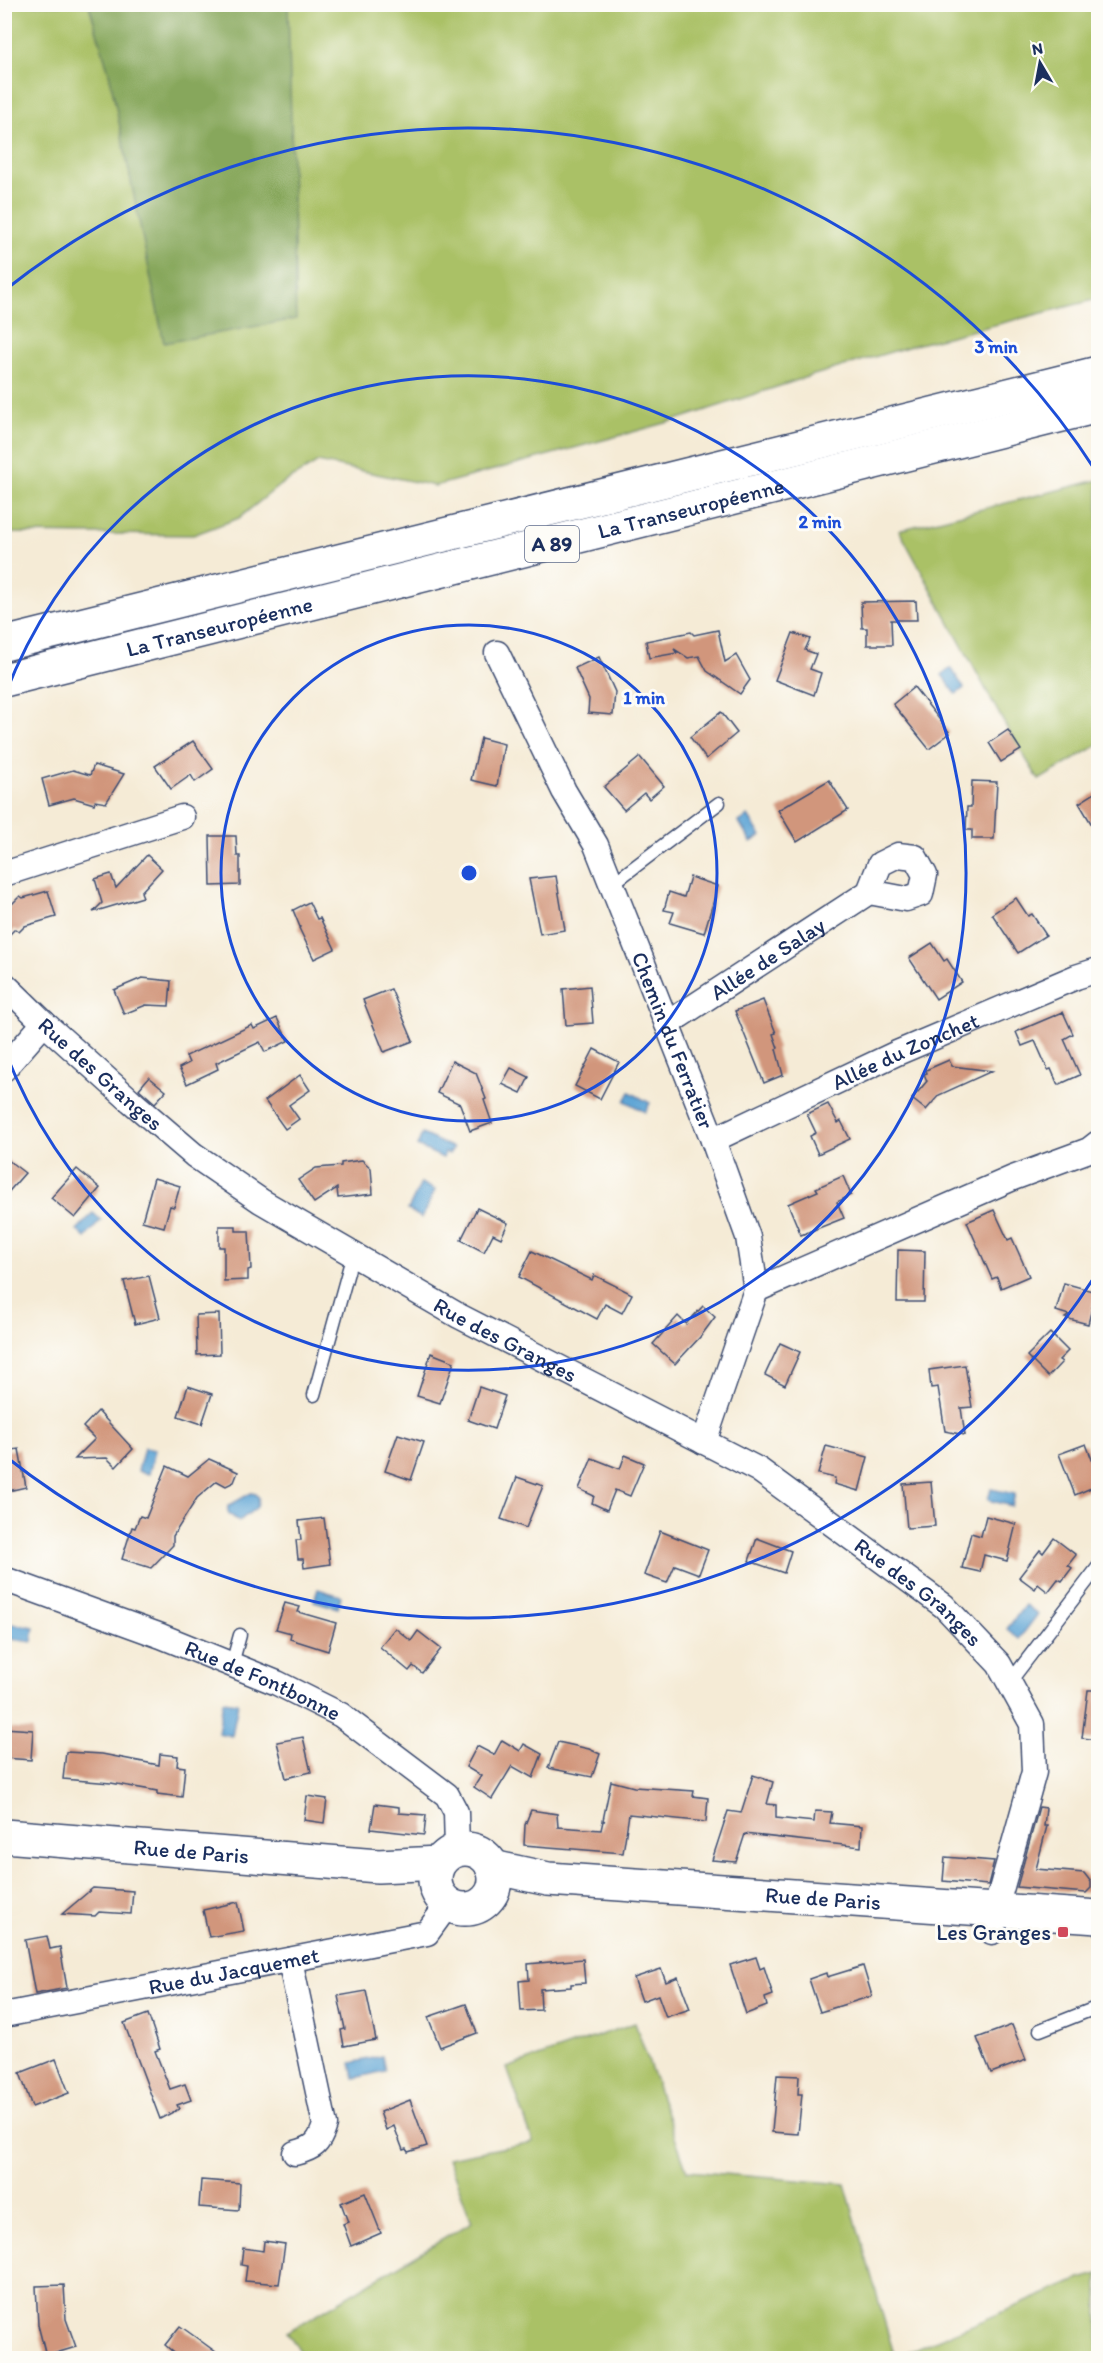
<svg xmlns="http://www.w3.org/2000/svg" width="1103" height="2363" font-family="Itim,sans-serif">
<style>
.green{fill:#aac166;stroke:#627862;stroke-width:1.5}
.forest{fill:#87a75b;stroke:#516b5c;stroke-width:1.5}
.water{fill:#5fa5d5;stroke:#3d6a9a;stroke-width:1.5}
.building{fill:#d1967c}
.lines{fill:none;stroke-linecap:round;stroke-linejoin:round}
.service-casing{stroke:#3c4b70;stroke-width:15}
.minor-casing{stroke:#3c4b70;stroke-width:27}
.secondary-casing{stroke:#3c4b70;stroke-width:36}
.motorway-casing{stroke:#3c4b70;stroke-width:36}
.service{stroke:#fff;stroke-width:12}
.minor{stroke:#fff;stroke-width:24}
.secondary{stroke:#fff;stroke-width:33}
.motorway{stroke:#fff;stroke-width:33}
.ring{fill:none;stroke:#1d4ed8;stroke-width:3}
.poi-dot{fill:#d1495b;stroke:#fdfcf7;stroke-width:2}
.labels{text-anchor:middle;stroke-width:6;stroke-linejoin:round;paint-order:stroke}
.shield{fill:#fdfcf7;stroke:#5f6c8c;stroke-width:1.5}
.shield-label{font-size:21px;font-weight:bold;fill:#1b2f5e}
.street-label{font-size:22px;fill:#1b2f5e;stroke:#fdfcf7}
.poi-label{font-size:22px;fill:#1b2f5e;stroke:#fdfcf7;text-anchor:end}
.centre{fill:#1d4ed8;stroke:#fdfcf7;stroke-width:3}
.ring-label{font-size:18px;text-anchor:middle;font-weight:bold;fill:#1d4ed8;stroke:#fdfcf7;stroke-width:6;stroke-linejoin:round;paint-order:stroke}
</style>
<rect width="100%" height="100%" fill="#fdfcf7"/>
<filter id="ink" filterUnits="userSpaceOnUse"><feTurbulence type="fractalNoise" baseFrequency=".0167" numOctaves="2"/><feDisplacementMap in="SourceGraphic" scale="12" xChannelSelector="R" yChannelSelector="G"/><feConvolveMatrix kernelMatrix="1 2 1 2 8 2 1 2 1" color-interpolation-filters="sRGB"/></filter>
<filter id="wash" filterUnits="userSpaceOnUse"><feTurbulence type="fractalNoise" baseFrequency=".008" numOctaves="4" result="noise"/><feDisplacementMap in="SourceGraphic" scale="24" xChannelSelector="R" yChannelSelector="G"/><feGaussianBlur stdDeviation="1.35" result="paint"/><feColorMatrix in="noise" values="0 0 0 0 0 0 0 0 0 0 0 0 0 0 0 0 0 1.4 0 .05"/><feComposite in="paint" operator="in"/></filter>
<g filter="url(#wash)">
<rect width="100%" height="100%" fill="#f5ebd6"/>
<g class="green">
<path d="M5 5H1098V299L911 346 804 378 673 421 435 486 318 462 280 485 239 518 193 535 5 533Z"/>
<path d="M1098 480V745L1039 780 1008 730 899 530Z"/>
<path d="M635 2023 687 2171 845 2184 895 2358 1080 2279 1098 2274V2358H305L287 2332 472 2222 448 2158 533 2142 507 2068Z"/>
</g>
<path class="forest" d="M89 5H288L296 319 164 343 109 73Z"/>
<g class="water">
<path d="M951 668 964 688 956 694 942 675Z"/>
<path d="M748 816 761 836 751 842 739 822Z"/>
<path d="M630 1092 650 1103 645 1112 625 1101Z"/>
<path d="M422 1134 453 1148 449 1154 445 1152 443 1158 417 1146Z"/>
<path d="M421 1183 435 1190 422 1218 408 1210Z"/>
<path d="M93 1213 101 1220 85 1238 77 1230Z"/>
<path d="M144 1448 155 1450 149 1474 138 1471Z"/>
<path d="M991 1489 1015 1494 1012 1506 988 1500Z"/>
<path d="M251 1493 256 1494 259 1498 257 1507 239 1521C233 1516 226 1515 228 1506Z"/>
<path d="M318 1589 341 1596 338 1608 314 1601Z"/>
<path d="M1025 1605 1038 1614 1019 1639 1007 1629Z"/>
<path d="M5 1623 34 1627 32 1642 5 1638Z"/>
<path d="M223 1701 238 1703 232 1736 218 1733Z"/>
<path d="M382 2056 385 2071 354 2078 351 2063Z"/>
</g>
<g id="blocks">
<g class="building">
<path d="M916 601 917 620H891L892 645H867V628H862L861 602Z"/>
<path d="M718 630 725 662 736 655 750 680 740 694 707 671 699 656 688 658 674 649 677 653 649 658 646 641 691 632 694 635Z"/>
<path d="M793 633 810 639 805 650 816 654 810 669 821 673 814 695 775 680Z"/>
<path d="M599 657 615 692 613 715 588 713 589 699 575 668Z"/>
<path d="M914 687 950 733 929 749 893 704Z"/>
<path d="M721 712 737 733 706 759 690 737Z"/>
<path d="M1008 730 1021 750 1001 762 989 743Z"/>
<path d="M481 738 504 744 497 786 471 780Z"/>
<path d="M193 741 213 769 195 782 191 775 171 789 155 766Z"/>
<path d="M640 757 664 786 649 799 644 793 624 810 604 787Z"/>
<path d="M94 765 124 774 106 803 95 801 94 804 74 798 49 805 42 779 73 770 90 775Z"/>
<path d="M829 780 848 810 797 842 778 810Z"/>
<path d="M972 781 997 782 994 839H972V830H966L967 807H971Z"/>
<path d="M1098 791V835L1079 803Z"/>
<path d="M210 836H236L237 856H240V885L211 886Z"/>
<path d="M147 855 162 869 141 892 143 897 93 912 102 903 95 879 111 874 116 888Z"/>
<path d="M556 876 565 930 540 934 529 879Z"/>
<path d="M690 877 718 886 704 933 670 923 674 912 664 910 669 892 684 897Z"/>
<path d="M48 891 56 917 25 926 19 932 15 929 4 940V912L20 896 23 898Z"/>
<path d="M1016 898 1028 916 1032 914 1046 935 1018 953 992 914Z"/>
<path d="M309 902 317 919 320 918 335 949 314 959 299 928 300 927 293 910Z"/>
<path d="M932 943 944 961 947 959 962 982 936 999 909 958Z"/>
<path d="M142 978 171 981 169 1006 146 1005 124 1014 114 990Z"/>
<path d="M590 986 593 1023 566 1025 563 989Z"/>
<path d="M391 989 413 1041 384 1052 363 1000Z"/>
<path d="M763 1000 776 1033 773 1034 778 1048 776 1049 783 1075 764 1083 735 1011Z"/>
<path d="M1063 1012 1073 1034 1064 1039 1080 1075 1058 1085 1051 1069 1048 1070 1035 1041 1022 1046 1016 1032Z"/>
<path d="M277 1018 288 1041 265 1052 260 1042 216 1063 218 1069 187 1084 179 1068 189 1063 186 1056 252 1025 254 1029Z"/>
<path d="M594 1049 619 1062 600 1099 575 1086Z"/>
<path d="M949 1060 952 1066 992 1071 939 1095 926 1110 912 1099 927 1081 924 1074 927 1073 926 1070Z"/>
<path d="M452 1061 476 1073 486 1099 484 1100 492 1123 470 1131 460 1104 437 1093Z"/>
<path d="M511 1068 529 1077 521 1093 502 1084Z"/>
<path d="M300 1075 310 1090 289 1105 299 1119 285 1129 265 1101Z"/>
<path d="M149 1077 166 1091 155 1103 139 1089Z"/>
<path d="M828 1104 838 1123 841 1121 850 1139 818 1154 810 1136 816 1133 807 1114Z"/>
<path d="M4 1157 25 1173 4 1197Z"/>
<path d="M362 1160 371 1168 373 1194 338 1198 337 1188 314 1203 298 1180 316 1168 341 1166V1163Z"/>
<path d="M77 1169 100 1188 75 1218 51 1198Z"/>
<path d="M843 1176 851 1195 837 1202 844 1218 801 1235 788 1204 818 1191 816 1188Z"/>
<path d="M154 1178 180 1186 174 1207 170 1206 164 1227 142 1221Z"/>
<path d="M477 1208 508 1223 501 1238 493 1234 484 1252 461 1240Z"/>
<path d="M994 1210 1008 1240 1012 1238 1029 1276 1001 1288 997 1277 992 1279 967 1222Z"/>
<path d="M219 1226H236V1231H249L251 1269 248 1270V1280L224 1281V1247H219Z"/>
<path d="M898 1250 925 1251 924 1302H897Z"/>
<path d="M532 1251 592 1280 594 1275 632 1294 622 1313 605 1304 597 1319 519 1277Z"/>
<path d="M149 1276 160 1318 135 1324 124 1281Z"/>
<path d="M1064 1283 1092 1291 1098 1285 1088 1324 1065 1318 1069 1315 1056 1311Z"/>
<path d="M703 1306 715 1317 701 1336 675 1364 653 1344 678 1316 686 1324Z"/>
<path d="M219 1314 220 1354 197 1355 196 1315Z"/>
<path d="M1050 1333 1068 1351 1059 1360 1062 1362 1048 1377 1027 1356Z"/>
<path d="M780 1343 800 1352 785 1385 765 1375Z"/>
<path d="M431 1353 454 1362 440 1403 417 1396Z"/>
<path d="M965 1365 972 1407 961 1408 965 1435 945 1431 938 1387 931 1388 929 1370Z"/>
<path d="M188 1386 212 1394 202 1424 178 1416Z"/>
<path d="M479 1387 505 1396 494 1429 468 1420Z"/>
<path d="M98 1411 133 1449 116 1467 107 1458 75 1459 95 1439 83 1427Z"/>
<path d="M398 1434 424 1442 411 1480 385 1471Z"/>
<path d="M1086 1444 1098 1475V1485L1075 1495 1059 1454Z"/>
<path d="M826 1446 868 1457 859 1491 834 1484 835 1478 818 1474Z"/>
<path d="M19 1449 26 1487 4 1492V1451Z"/>
<path d="M625 1455 644 1463 630 1496 615 1490 607 1510 592 1503 594 1496 579 1489 592 1458 620 1469Z"/>
<path d="M209 1459 238 1472 234 1482 226 1486 217 1481 197 1498 173 1536V1545L151 1568 122 1559 132 1527 135 1528 140 1516 146 1518 167 1466 188 1476Z"/>
<path d="M517 1477 543 1486 526 1528 501 1519Z"/>
<path d="M931 1482 935 1526 907 1528 903 1484Z"/>
<path d="M986 1516 1016 1524 1007 1561 984 1555 980 1572 962 1568 971 1533 981 1536Z"/>
<path d="M324 1518 330 1564 304 1568 303 1559H298L296 1540H301L299 1521Z"/>
<path d="M660 1531 708 1550 699 1574 675 1565 667 1583 644 1575Z"/>
<path d="M757 1538 791 1551 784 1573 749 1561Z"/>
<path d="M1054 1538 1076 1555 1068 1565 1072 1568 1062 1581 1058 1579 1048 1592 1038 1584 1035 1589 1019 1577 1040 1550 1043 1553Z"/>
<path d="M285 1603 300 1607 298 1612 336 1623 328 1651 290 1639 291 1633 276 1629Z"/>
<path d="M395 1628 411 1641 418 1631 441 1649 422 1673 413 1666 409 1671 380 1647Z"/>
<path d="M1088 1690H1098V1740L1082 1738Z"/>
<path d="M4 1728 33 1730 31 1760 4 1758Z"/>
<path d="M303 1737 311 1772 286 1778 277 1742Z"/>
<path d="M502 1740 520 1751 524 1744 542 1754 533 1778 512 1766 492 1799 474 1787 481 1776 466 1767 477 1746 494 1755Z"/>
<path d="M558 1742 589 1749 600 1754 592 1777 548 1768Z"/>
<path d="M66 1752 102 1754 159 1765 160 1754 178 1756 177 1766 185 1767 182 1797 157 1794V1791L111 1783 63 1779Z"/>
<path d="M753 1775 773 1782 767 1804 776 1805V1818L814 1822 815 1811 832 1812 830 1823 862 1826 861 1847 745 1834 736 1862 712 1860 728 1811 741 1813Z"/>
<path d="M611 1781 634 1787 694 1791 693 1796 708 1798 706 1822 629 1814 623 1853 524 1845 525 1825 531 1810 557 1814 558 1827 601 1830 603 1821H605L603 1820Z"/>
<path d="M307 1796 327 1799 324 1823 304 1820Z"/>
<path d="M375 1804 399 1807V1813L426 1815 424 1835 371 1829Z"/>
<path d="M1039 1807 1046 1808 1044 1826H1047L1036 1869 1084 1873 1091 1882V1888L1086 1893 1017 1887Z"/>
<path d="M945 1857 994 1861 988 1885 943 1881Z"/>
<path d="M93 1888 133 1891 131 1914 99 1912 95 1916 62 1914Z"/>
<path d="M238 1902 244 1931 209 1937 203 1910Z"/>
<path d="M47 1936 50 1949 60 1947 67 1988 35 1994 25 1940Z"/>
<path d="M756 1957 760 1969 764 1967 773 1995 765 1998 767 2006 746 2014 730 1965Z"/>
<path d="M583 1959 585 1983 571 1984V1987L540 1989 541 2010 521 2011 519 1981 529 1980 528 1964Z"/>
<path d="M863 1966 872 1996 820 2012 809 1979 826 1973 827 1977Z"/>
<path d="M661 1969 666 1982 678 1977 690 2009 666 2017 658 1995 642 2001 634 1978Z"/>
<path d="M366 1991 376 2040 344 2046 341 2030 345 2029 338 1996Z"/>
<path d="M466 2004 477 2033 440 2047 428 2017Z"/>
<path d="M148 2014 160 2049 155 2051 170 2089 185 2084 191 2100 177 2105 179 2109 160 2119 124 2023Z"/>
<path d="M1012 2025 1026 2060 991 2073 977 2038Z"/>
<path d="M56 2059 69 2093 32 2107 20 2073Z"/>
<path d="M777 2075 799 2076 798 2094H802L798 2134 772 2132Z"/>
<path d="M410 2100 427 2146 408 2152 406 2149 403 2150 394 2126 386 2130 380 2112Z"/>
<path d="M201 2180 240 2183 239 2210 199 2207Z"/>
<path d="M365 2193 381 2233 351 2246 343 2224 348 2222 341 2203Z"/>
<path d="M264 2241 285 2244 279 2284 245 2281 247 2266 241 2265 243 2248 263 2251Z"/>
<path d="M64 2285 66 2319 76 2347 46 2356 38 2325 36 2286Z"/>
<path d="M180 2326 194 2336 224 2358H180L165 2345Z"/>
</g>
</g>
</g>
<g filter="url(#ink)">
<use href="#blocks" fill-opacity="0" stroke="#3c4b70" stroke-width="1.5"/>
<g class="lines">
<defs>
<g id="service">
<path d="M612 884 719 803"/>
<path d="M314 1395 353 1254"/>
<path d="M232 1664 240 1635"/>
<path d="M1009 1683 1098 1567"/>
<path d="M1040 2030 1098 2007"/>
</g>
<g id="minor">
<path id="s1" d="M497 653 564 791 596 845 713 1140 748 1237 756 1290 704 1442"/>
<path d="M4 874 182 817"/>
<path id="s2" d="M4 984 44 1023 131 1101 194 1155 261 1201 459 1316 759 1470 944 1606 999 1664 1032 1724 1034 1772 996 1908 992 1932"/>
<path id="s3" d="M667 1024 869 892 880 864 898 855 915 857 925 875 921 894 906 899 869 892"/>
<path d="M4 1069 44 1023"/>
<path id="s4" d="M713 1140 897 1053 1076 977 1098 970"/>
<path d="M756 1290 1013 1178 1089 1150 1098 1143"/>
<path id="s5" d="M4 1579 161 1636 277 1683 341 1715 447 1795 456 1812 457 1850"/>
<path d="M290 1960 325 2125C319 2144 314 2148 295 2153"/>
<path id="s6" d="M4 2015 427 1933 448 1904"/>
</g>
<g id="secondary">
<path id="s7" d="M4 1836 378 1866 439 1863"/>
<circle cx="465" cy="1879" r="30"/>
<path id="s8" d="M492 1867 548 1879 1098 1917"/>
</g>
<g id="motorway">
<path d="M4 644 1098 373"/>
<path id="s9" d="M4 680 1098 406"/>
</g>
</defs>
<use href="#service" class="service-casing"/>
<use href="#minor" class="minor-casing"/>
<use href="#secondary" class="secondary-casing"/>
<use href="#motorway" class="motorway-casing"/>
<use href="#service" class="service"/>
<use href="#minor" class="minor"/>
<use href="#secondary" class="secondary"/>
<use href="#motorway" class="motorway"/>
</g>
</g>
<g class="ring">
<circle cx="469" cy="873" r="248"/>
<path d="M5 695A497 497 0 1 1 5 1051"/>
<path d="M1097 1273A745 745 0 0 1 5 1456M5 290A745 745 0 0 1 1097 473"/>
</g>
<rect class="poi-dot" x="1057" y="1926" width="12" height="12" rx="3"/>
<g class="labels">
<rect class="shield" x="525" y="526" width="54" height="36" rx="4.5"/>
<g class="shield-label">
<text x="552" y="551">A 89</text>
</g>
<g class="street-label">
<text dy="8" stroke="none"><textPath href="#s9" startOffset="708">La Transeuropéenne</textPath></text>
<text dy="8" stroke="none"><textPath href="#s9" startOffset="222">La Transeuropéenne</textPath></text>
<text dy="8" stroke="none"><textPath href="#s3" startOffset="120">Allée de Salay</textPath></text>
<text dy="8" stroke="none"><textPath href="#s1" startOffset="426">Chemin du Ferratier</textPath></text>
<text dy="8" stroke="none"><textPath href="#s4" startOffset="212">Allée du Zonchet</textPath></text>
<text dy="8" stroke="none"><textPath href="#s2" startOffset="132">Rue des Granges</textPath></text>
<text dy="8" stroke="none"><textPath href="#s2" startOffset="618">Rue des Granges</textPath></text>
<text dy="8" stroke="none"><textPath href="#s2" startOffset="1104">Rue des Granges</textPath></text>
<text dy="8" stroke="none"><textPath href="#s5" startOffset="278">Rue de Fontbonne</textPath></text>
<text dy="8" stroke="none"><textPath href="#s7" startOffset="188">Rue de Paris</textPath></text>
<text dy="8" stroke="none"><textPath href="#s8" startOffset="333">Rue de Paris</textPath></text>
<text dy="8" stroke="none"><textPath href="#s6" startOffset="234">Rue du Jacquemet</textPath></text>
</g>
<g class="poi-label">
<text x="1051" y="1940">Les Granges</text>
</g>
</g>
<circle cx="469" cy="873" r="9" class="centre"/>
<g class="ring-label">
<text x="996" y="353">3 min</text>
<text x="820" y="528">2 min</text>
<text x="644" y="704">1 min</text>
</g>
<rect width="1103" height="2363" fill="none" stroke="#fdfcf7" stroke-width="24"/>
<g transform="translate(1040 63) rotate(350)" stroke="#fdfcf7" stroke-width="4.5" paint-order="stroke">
<path d="M0-4.5L10 22L0 15L-10 22Z" fill="#1b2f5e"/>
<text y="-9" font-size="16" font-weight="bold" text-anchor="middle" fill="#1b2f5e">N</text>
</g>
</svg>
